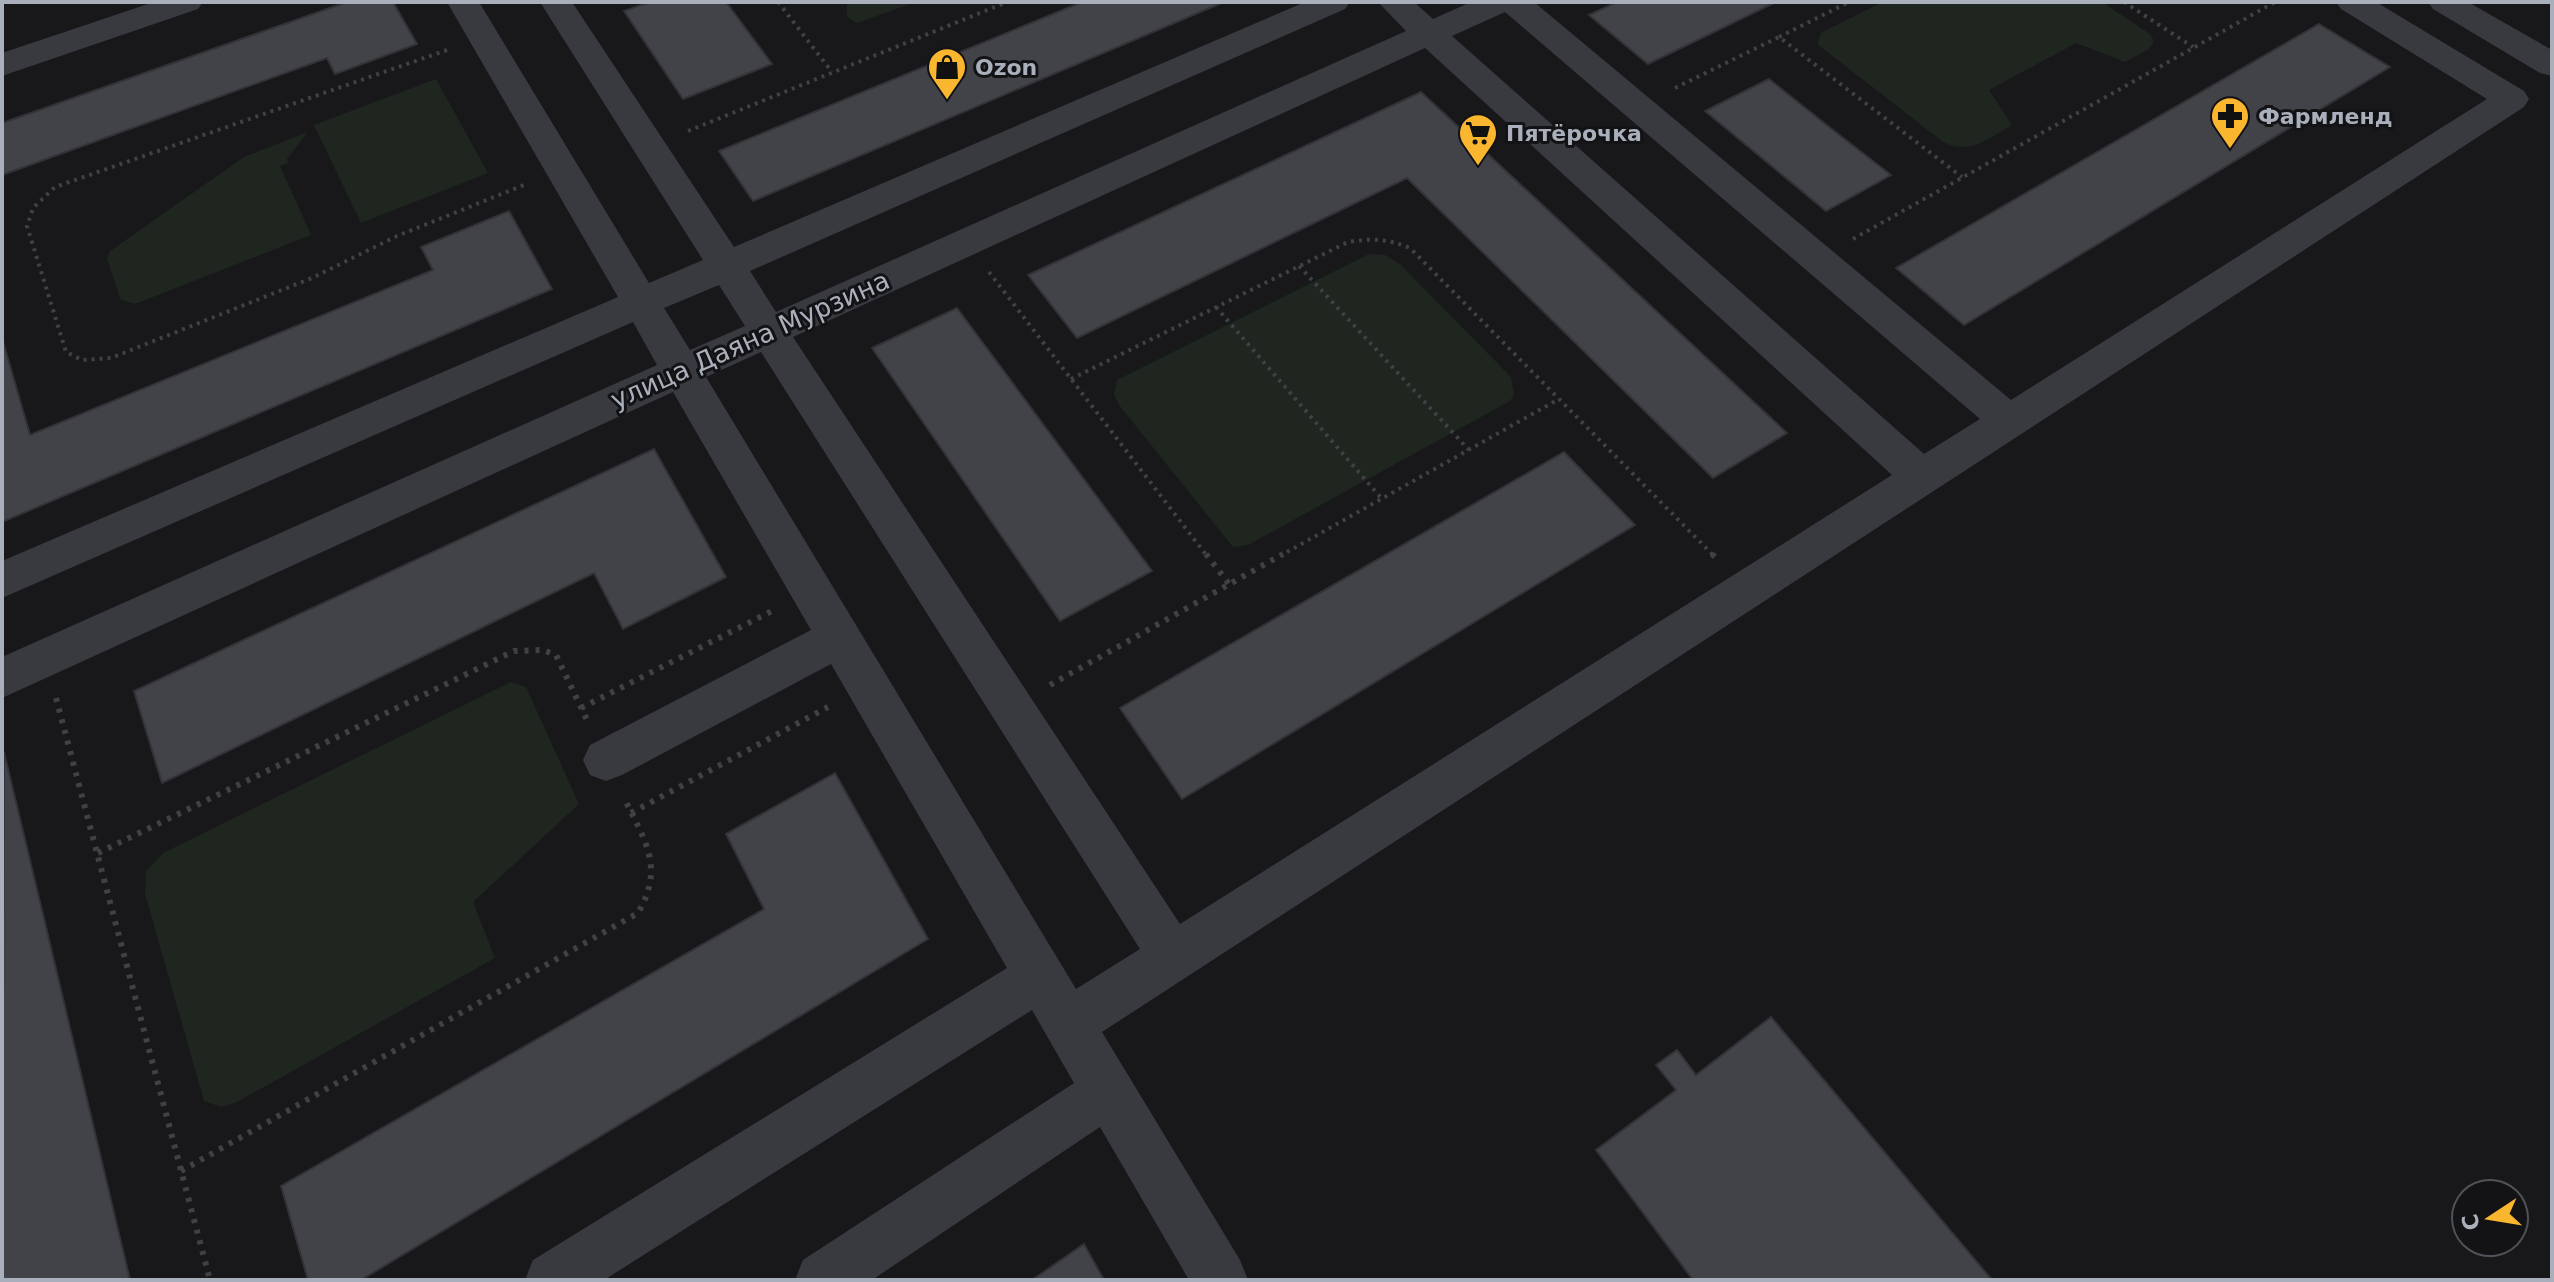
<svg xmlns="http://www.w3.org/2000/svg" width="2554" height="1282" font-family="'DejaVu Sans',sans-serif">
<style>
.green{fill:#1e261f}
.building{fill:#424348;stroke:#323237;stroke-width:2}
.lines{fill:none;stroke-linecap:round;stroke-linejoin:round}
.path-far1{stroke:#3f4147;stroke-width:4;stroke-dasharray:3 5;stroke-linecap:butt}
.path{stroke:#3f4147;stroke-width:6;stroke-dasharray:4 7;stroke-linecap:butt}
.minor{fill:#393a40;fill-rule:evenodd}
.labels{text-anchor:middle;stroke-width:6;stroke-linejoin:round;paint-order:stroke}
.far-poi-label{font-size:22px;font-weight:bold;fill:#aab0bb;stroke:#131316;text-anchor:start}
.street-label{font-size:26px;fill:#aab0bb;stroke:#131316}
</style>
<rect width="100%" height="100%" fill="#18181b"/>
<g class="green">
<path d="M847 2H916L857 23 847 17Z"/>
<path d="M1883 2H2102L2150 34 2154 41 2149 49 2125 62 2076 43 1989 90 2012 125C1989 138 1968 157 1942 141L1817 44 1821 33Z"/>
<path d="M436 79 488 173 361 223 314 125Z"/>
<path d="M308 132 287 159 288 163 280 166 311 235 135 304 121 300 107 259 110 251 244 157Z"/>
<path d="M1369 254 1385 255 1400 264 1511 377 1514 395 1510 401 1248 545 1233 547 1119 405 1114 394 1117 380Z"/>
<path d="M511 682 526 687 579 804 473 902 495 958 235 1103 221 1107 204 1101 145 894 146 871 163 853Z"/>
</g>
<g class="building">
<path d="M347 2H393L417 44 335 74 327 58 2 175V123Z"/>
<path d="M650 2H726L772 64 683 99 624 11Z"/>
<path d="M1082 2H1224L753 201 719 151Z"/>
<path d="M1617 2H1776L1648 64 1589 15Z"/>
<path d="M2319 24 2390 67 1964 325 1896 268Z"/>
<path d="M1769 79 1828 126 1891 175 1826 211 1705 111Z"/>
<path d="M1421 92 1534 197 1787 433 1713 478 1407 178 1077 338 1028 275Z"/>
<path d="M509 211 552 289 2 522V338L30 435 433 270 421 247Z"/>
<path d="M957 308 1152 571 1060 621 872 348Z"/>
<path d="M654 449 726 577 623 629 594 573 162 783 134 691Z"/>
<path d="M1564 452 1635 525 1182 799 1120 708Z"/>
<path d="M4 752 46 927 130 1280H2Z"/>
<path d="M835 773 928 939 361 1280H308L281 1186 764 909 726 834Z"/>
<path d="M1771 1017 1992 1280H1693L1596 1150 1676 1090 1656 1065 1677 1050 1696 1075Z"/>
<path d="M1084 1244 1104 1280H1032Z"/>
</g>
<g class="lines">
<g class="path-far1">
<path d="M778 2 832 72"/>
<path d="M2124 2 2193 47"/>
<path d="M1779 37 1849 2"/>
<path d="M447 50 55 187 33 208 27 226 66 352 82 360 111 358 312 278 397 236 524 185"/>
<path d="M1675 88 1779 37 1962 177"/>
<path d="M688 131 1007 2"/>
<path d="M1853 239 2275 2"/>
<path d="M1299 266 1469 450"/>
<path d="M989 272 1207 556"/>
<path d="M1216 307 1382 499"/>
<path d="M1071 379 1348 242C1370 238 1389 239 1410 248L1714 556"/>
<path d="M1280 556 1559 399"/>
</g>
<g class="path">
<path d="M1206 554 1229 584"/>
<path d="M1712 554 1715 557"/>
<path d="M1050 685 1283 554"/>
<path d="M56 698 210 1280"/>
<path d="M581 708 772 611"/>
<path d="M631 813 828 707"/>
<path d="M98 853 514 651 543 650 556 655 587 720"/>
<path d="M181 1171 638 913C665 867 645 841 624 798"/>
</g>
<g class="minor">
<path d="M154 2H203L198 9 2 76V53Z"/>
<path d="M447 2H479L649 283 703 260 540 2H572L734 247 1305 2H1350L1345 9 750 271 776 312 1406 31 1378 2H1414L1433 19 1471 2H1534L2011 400 2487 99 2341 9 2336 2H2376L2524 91 2529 99 2524 107 1102 1032 1240 1260 1248 1280H1189L1100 1127 872 1280H795L803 1260 1074 1083 1032 1010 604 1280H525L533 1260 1007 968 831 664 622 775 606 781 590 775 583 760 590 745 811 630 673 392 2 698V657L657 365 633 322 2 598V561L618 297ZM1505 12 1980 419 1924 454 1452 36ZM1425 48 1892 475 1180 924 793 337ZM719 285 745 326 690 350 664 308ZM761 352 1140 949 1076 989 706 377Z"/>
<path d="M2428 2H2468L2552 50V76L2540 73 2433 9Z"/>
</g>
</g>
<defs>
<symbol id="shop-pin" viewBox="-11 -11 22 30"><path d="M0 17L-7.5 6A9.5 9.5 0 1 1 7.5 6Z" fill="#fbb630" stroke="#131316"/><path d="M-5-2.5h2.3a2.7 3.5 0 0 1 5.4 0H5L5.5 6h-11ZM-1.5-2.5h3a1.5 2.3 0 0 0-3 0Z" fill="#111"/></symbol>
<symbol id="pharmacy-pin" viewBox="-11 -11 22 30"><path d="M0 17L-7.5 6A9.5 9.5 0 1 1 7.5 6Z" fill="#fbb630" stroke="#131316"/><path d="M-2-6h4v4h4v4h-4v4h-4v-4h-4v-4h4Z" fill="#111"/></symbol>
<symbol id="supermarket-pin" viewBox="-11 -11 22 30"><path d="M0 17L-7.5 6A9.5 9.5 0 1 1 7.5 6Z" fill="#fbb630" stroke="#131316"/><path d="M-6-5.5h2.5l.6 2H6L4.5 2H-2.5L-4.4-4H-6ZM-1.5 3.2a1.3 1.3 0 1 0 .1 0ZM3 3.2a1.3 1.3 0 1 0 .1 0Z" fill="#111"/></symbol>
</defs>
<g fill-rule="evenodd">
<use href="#shop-pin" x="925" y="45" width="44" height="60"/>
<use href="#pharmacy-pin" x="2208" y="94" width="44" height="60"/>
<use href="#supermarket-pin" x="1456" y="111" width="44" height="60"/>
</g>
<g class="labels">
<g class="far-poi-label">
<text x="975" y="75">Ozon</text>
<text x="2258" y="124">Фармленд</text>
<text x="1506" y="141">Пятёрочка</text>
</g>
<g class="street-label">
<text transform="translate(750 340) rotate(-24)" y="9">улица Даяна Мурзина</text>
</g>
</g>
<rect width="2554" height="1282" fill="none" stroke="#aab0bb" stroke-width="8"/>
<g transform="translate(2490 1218) rotate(258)"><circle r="38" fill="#131316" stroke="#4f5258" stroke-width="2"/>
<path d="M0-6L14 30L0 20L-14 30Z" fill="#fbb630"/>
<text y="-12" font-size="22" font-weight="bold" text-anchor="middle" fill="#aab0bb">С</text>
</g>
</svg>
